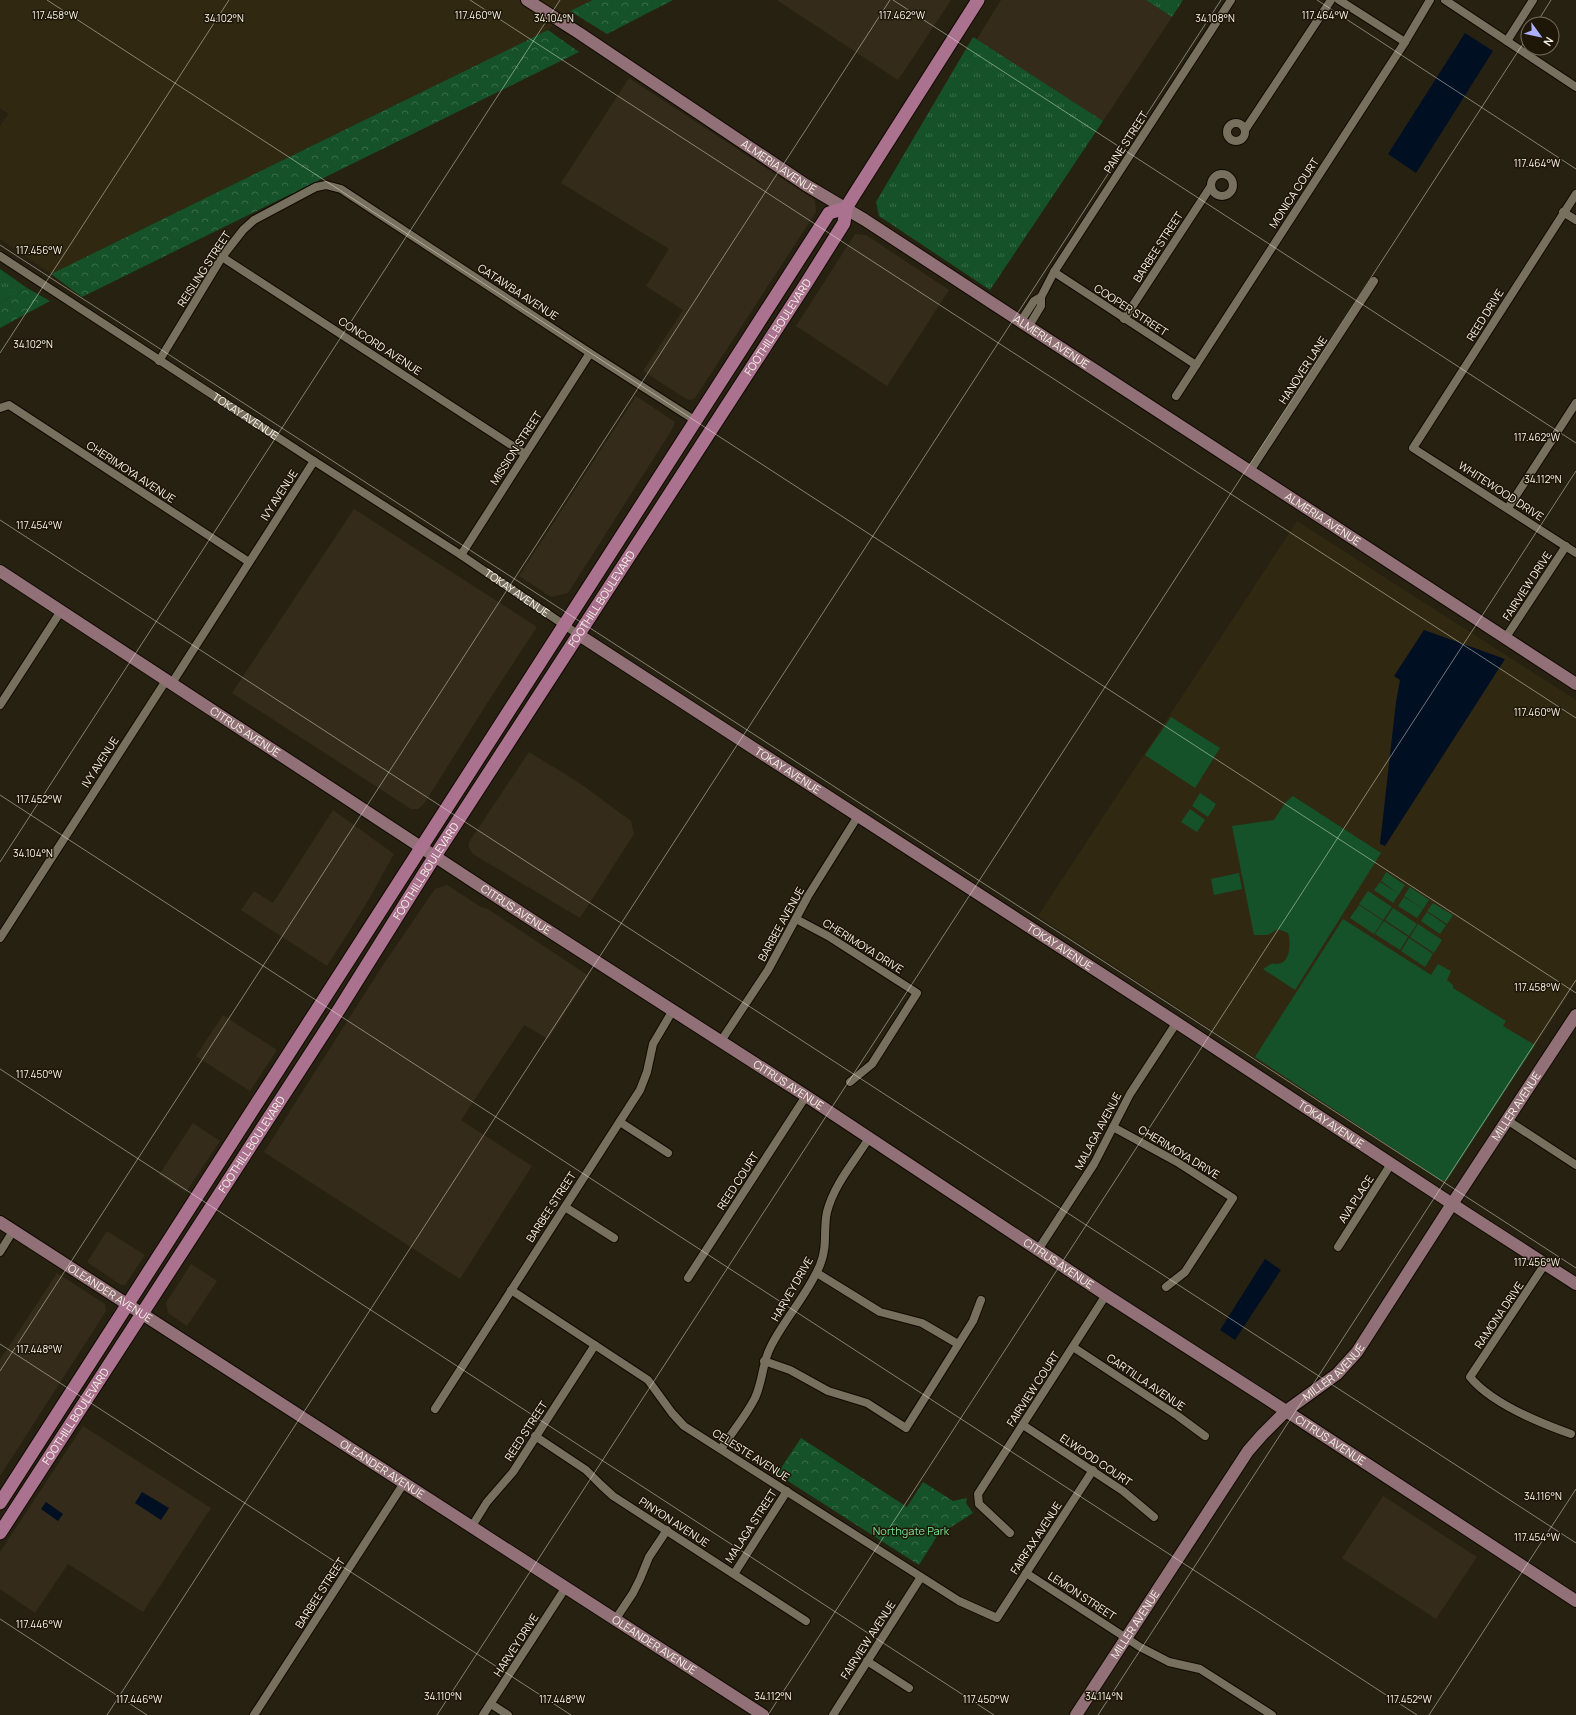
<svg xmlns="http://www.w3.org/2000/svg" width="1576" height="1715" font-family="Manrope,sans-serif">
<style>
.commercial{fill:#342b1b}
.built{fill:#312812}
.grass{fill:url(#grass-tufts)}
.park{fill:url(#park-crowns)}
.pitch{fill:#155229}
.water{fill:#000f22}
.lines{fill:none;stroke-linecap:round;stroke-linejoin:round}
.street-casing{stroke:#100a01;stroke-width:10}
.secondary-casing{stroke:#100a01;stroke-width:14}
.primary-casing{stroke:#100a01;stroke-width:15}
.street{stroke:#77705e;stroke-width:8}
.secondary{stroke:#917177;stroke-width:12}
.primary{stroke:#ab7290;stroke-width:13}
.ticks{fill:none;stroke:#f7f3e8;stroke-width:1;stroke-opacity:0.45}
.labels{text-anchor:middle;stroke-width:3;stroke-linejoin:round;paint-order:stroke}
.street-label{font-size:11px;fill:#f7f3e8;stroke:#1e1708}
.park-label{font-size:11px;fill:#78e594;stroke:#1e1708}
.ticks-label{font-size:10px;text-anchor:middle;fill:#f7f3e8;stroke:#1e1708;stroke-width:3;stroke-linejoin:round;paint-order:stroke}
</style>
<defs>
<pattern id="grass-tufts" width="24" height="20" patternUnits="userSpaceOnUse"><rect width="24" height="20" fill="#155229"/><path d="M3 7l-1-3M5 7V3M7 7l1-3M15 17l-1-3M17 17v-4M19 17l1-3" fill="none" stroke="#386b48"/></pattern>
<pattern id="park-crowns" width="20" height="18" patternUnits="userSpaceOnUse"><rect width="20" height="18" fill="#155229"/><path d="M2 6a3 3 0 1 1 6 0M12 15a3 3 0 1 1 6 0" fill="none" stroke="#386b48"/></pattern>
</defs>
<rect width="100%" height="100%" fill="#272111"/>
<g class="commercial">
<path d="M777 0H951L898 80Z"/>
<path d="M1001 0H1146L1172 17 1103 121 976 40Z"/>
<path d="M629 78 815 200 816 212 695 398 690 400 686 399 643 371 683 310 646 286 669 249 561 183Z"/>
<path d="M855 234 866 235 949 290 887 386 796 326Z"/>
<path d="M636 396 675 422 671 431 568 593 551 597 519 576Z"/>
<path d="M354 509 537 627 486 705 424 804 418 809H411L232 693Z"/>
<path d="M529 752 578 782 631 821 634 834 580 918 473 854 469 848V842Z"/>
<path d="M333 810 394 854 365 906 327 966 241 910 254 891 273 903Z"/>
<path d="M447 885 481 907 488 909 589 976 548 1039 524 1025 461 1120 532 1166 460 1279 264 1152 383 965 435 889Z"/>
<path d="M223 1015 277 1050 250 1091 196 1056Z"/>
<path d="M193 1123 220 1141 186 1192 159 1175Z"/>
<path d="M107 1231 145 1255 125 1285H121L87 1262Z"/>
<path d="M191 1264 217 1281 187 1326 168 1313 166 1303Z"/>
<path d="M57 1273 105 1304 106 1311 0 1476V1360Z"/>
<path d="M83 1426 211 1508 143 1612 68 1564 35 1613 0 1589V1552Z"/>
<path d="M1383 1496 1477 1557 1436 1619 1342 1558Z"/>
</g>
<g class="built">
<path d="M0 0H593L570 11 548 30 51 274 0 239V126L8 114 0 108Z"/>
<path d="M1297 521 1576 700V983L1447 1181H1442L1038 916Z"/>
</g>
<g class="grass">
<path d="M1146 0H1183L1172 17Z"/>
<path d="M973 37 1103 121 990 290 879 216 876 202Z"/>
<path d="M0 269 27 288 0 303Z"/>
</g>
<g class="park">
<path d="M593 0H673L607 34 570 11Z"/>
<path d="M548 30 579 52 82 297 51 274Z"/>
<path d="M27 288 50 301 0 328V303Z"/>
<path d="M801 1438 907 1507 923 1482 953 1501 967 1498 966 1503 973 1513 937 1536 919 1565 777 1474Z"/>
</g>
<g class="pitch">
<path d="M1171 717 1220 748 1195 788 1145 755Z"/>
<path d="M1200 793 1216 804 1208 817 1192 806Z"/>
<path d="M1293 796 1381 853 1295 990 1263 969 1271 964C1273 963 1275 964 1277 964 1291 963 1291 942 1288 933L1278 929 1268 935H1254L1232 826 1274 820 1285 803Z"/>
<path d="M1190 809 1205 820 1197 832 1181 822Z"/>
<path d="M1386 872 1405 885 1393 903 1374 890 1380 882 1398 893 1381 881Z"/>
<path d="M1239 873 1242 889 1214 895 1211 879Z"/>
<path d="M1410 887 1429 900 1423 909 1404 896Z"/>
<path d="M1368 891 1392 907 1383 920 1359 904Z"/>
<path d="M1404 897 1423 909 1417 918 1398 906Z"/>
<path d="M1433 903 1453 915 1447 924 1427 911Z"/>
<path d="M1359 905 1383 921 1374 934 1350 918Z"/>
<path d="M1393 908 1417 924 1409 936 1385 920Z"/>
<path d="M1427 912 1446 925 1440 934 1421 921Z"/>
<path d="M1343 919 1431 975 1438 964 1451 971 1447 980 1453 985V988L1506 1021 1503 1026 1535 1045 1447 1180 1442 1181 1255 1057Z"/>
<path d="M1384 921 1408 937 1400 950 1375 934Z"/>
<path d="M1418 924 1442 940 1434 953 1410 937Z"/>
<path d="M1409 938 1433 954 1425 967 1401 951Z"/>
</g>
<g class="water">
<path d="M1465 33 1493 51 1416 173 1388 154Z"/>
<path d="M1424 630 1505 659 1385 846 1380 844 1396 702 1400 680 1394 676Z"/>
<path d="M1265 1259 1281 1270 1235 1340 1220 1330Z"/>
<path d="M142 1492 169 1508 161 1520 135 1503Z"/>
<path d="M46 1502 63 1514 58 1521 41 1509Z"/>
</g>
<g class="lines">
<defs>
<g id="street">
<path d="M1339 0 1405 42"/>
<path d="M1445 0 1576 87"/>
<path d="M1507 41 1533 0"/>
<circle cx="1236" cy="132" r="9"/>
<path d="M1245 130 1331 0"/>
<circle cx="1222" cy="185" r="11"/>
<path d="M1576 194 1413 448 1576 553"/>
<path d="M1563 212 1576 220"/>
<path id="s1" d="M0 256 314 461 461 555 579 635"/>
<path d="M222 257 525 454"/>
<path d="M1054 272 1196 365"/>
<path d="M1124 319 1211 186"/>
<path d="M1021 321 1034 301 1041 297 1054 272 1231 0"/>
<path d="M1029 326 1041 306V297"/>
<path d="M159 361 222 257 243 230 254 220 316 187 326 185 341 189 590 353 696 421"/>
<path d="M1176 396 1405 42 1430 0"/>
<path d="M0 408 9 405 249 562"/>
<path d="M1250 471 1374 281"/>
<path d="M1508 508 1576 403"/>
<path d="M461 555 590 353"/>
<path d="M1506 637 1566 546"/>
<path d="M172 683 314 461"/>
<path d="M0 705 61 611"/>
<path d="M796 919 828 936 917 993 872 1064 850 1082"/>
<path d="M0 938 167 679"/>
<path d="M721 1041 768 970 808 896 858 816"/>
<path d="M1507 1120 1576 1165"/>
<path d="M620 1122 668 1153"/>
<path d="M1113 1127 1177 1162 1233 1198 1185 1272 1166 1287"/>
<path d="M565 1207 614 1238"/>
<path d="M1338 1247 1391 1164"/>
<path d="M1038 1250 1094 1164 1130 1094 1177 1022"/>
<path d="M0 1252 13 1231"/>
<path d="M1545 1264 1470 1377C1491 1403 1540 1423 1571 1434"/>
<path d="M817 1273 880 1312 922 1323 958 1344"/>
<path d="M688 1278 806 1096"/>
<path d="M511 1290 648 1380 672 1413 684 1426 959 1601 997 1618 1093 1470"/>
<path d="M1073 1347 1178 1416 1205 1436"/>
<path d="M764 1361 790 1370 828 1391 867 1403 906 1428 973 1321 981 1300"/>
<path d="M435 1409 640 1090 647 1072 653 1044 673 1010"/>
<path d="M1023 1425 1123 1491 1154 1517"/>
<path d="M535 1436 586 1470 601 1485 613 1496 806 1621"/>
<path d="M721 1449C732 1432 746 1416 755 1398 763 1381 762 1363 771 1346 785 1318 808 1294 820 1265 828 1246 823 1230 827 1212 834 1184 855 1161 869 1138"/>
<path d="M472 1526 487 1502 513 1472 595 1345"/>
<path d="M1010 1533 979 1504 978 1494 1106 1295"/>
<path d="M1026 1573 1140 1647 1169 1662 1200 1669 1272 1715"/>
<path d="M734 1574 787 1491"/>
<path d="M615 1620 633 1593 640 1579 649 1557 667 1530"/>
<path d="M867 1661 909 1688"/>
<path d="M491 1704 508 1715"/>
<path d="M254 1715 404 1483"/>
<path d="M483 1715 566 1587"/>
<path d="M833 1715 921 1577"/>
</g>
<g id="secondary">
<path id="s2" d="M527 0 579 33 806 185 865 220 1576 684"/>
<path id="s3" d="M0 571 535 922 806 1096 1106 1295 1286 1411 1576 1601"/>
<path id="s4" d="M579 635 1168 1017 1466 1213 1576 1284"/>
<path id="s5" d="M0 1222 763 1715"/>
<path id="s6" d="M1076 1715 1248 1451 1262 1435 1286 1411 1337 1374 1357 1352 1452 1204 1576 1015"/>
</g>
<g id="primary">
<path d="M0 1503 829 213 846 208"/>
<path id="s7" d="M0 1533 340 1008 435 856 807 282 844 223 846 208 854 195 978 0"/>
</g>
</defs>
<use href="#street" class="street-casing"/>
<use href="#secondary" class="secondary-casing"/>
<use href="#primary" class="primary-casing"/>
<use href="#street" class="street"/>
<use href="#secondary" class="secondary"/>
<use href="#primary" class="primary"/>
</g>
<path class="ticks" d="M47 0 1576 993M470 0 1576 718M893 0 1576 443M1317 0 1576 169M1536 24 1551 0M0 245 1576 1268M0 353 229 0M0 520 1576 1543M0 795 1417 1715M0 862 560 0M0 1069 994 1715M0 1344 571 1715M0 1371 890 0M0 1619 147 1715M107 1715 1221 0M437 1715 1528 36M768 1715 1576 471M1098 1715 1576 980M1429 1715 1576 1489"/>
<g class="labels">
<g class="street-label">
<text transform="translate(1126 142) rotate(-57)" y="4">PAINE STREET</text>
<text dy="4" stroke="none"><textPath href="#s2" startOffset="302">ALMERIA AVENUE</textPath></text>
<text transform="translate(1294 193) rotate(-57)" y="4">MONICA COURT</text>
<text transform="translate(1158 247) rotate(-57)" y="4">BARBEE STREET</text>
<text transform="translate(204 269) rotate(-57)" y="4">REISLING STREET</text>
<text transform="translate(518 292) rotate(33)" y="4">CATAWBA AVENUE</text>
<text transform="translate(1131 310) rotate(33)" y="4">COOPER STREET</text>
<text transform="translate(1485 315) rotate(-58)" y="4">REED DRIVE</text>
<text dy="4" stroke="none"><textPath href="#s7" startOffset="1435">FOOTHILL BOULEVARD</textPath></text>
<text dy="4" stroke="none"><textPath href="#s2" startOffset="626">ALMERIA AVENUE</textPath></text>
<text transform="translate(380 346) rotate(33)" y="4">CONCORD AVENUE</text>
<text transform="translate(1303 370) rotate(-57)" y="4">HANOVER LANE</text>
<text dy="4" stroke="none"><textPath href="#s1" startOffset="293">TOKAY AVENUE</textPath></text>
<text transform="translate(516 448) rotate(-57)" y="4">MISSION STREET</text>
<text transform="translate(131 472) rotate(33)" y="4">CHERIMOYA AVENUE</text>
<text transform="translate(1501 491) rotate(33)" y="4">WHITEWOOD DRIVE</text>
<text transform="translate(279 495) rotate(-57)" y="4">IVY AVENUE</text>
<text dy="4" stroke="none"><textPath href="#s2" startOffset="950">ALMERIA AVENUE</textPath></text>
<text transform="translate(1527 586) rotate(-57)" y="4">FAIRVIEW DRIVE</text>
<text dy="4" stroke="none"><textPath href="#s1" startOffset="617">TOKAY AVENUE</textPath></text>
<text dy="4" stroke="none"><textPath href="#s7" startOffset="1111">FOOTHILL BOULEVARD</textPath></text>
<text dy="4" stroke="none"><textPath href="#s3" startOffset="293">CITRUS AVENUE</textPath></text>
<text transform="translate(100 762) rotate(-57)" y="4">IVY AVENUE</text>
<text dy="4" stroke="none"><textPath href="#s4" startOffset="249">TOKAY AVENUE</textPath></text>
<text dy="4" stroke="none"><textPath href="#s7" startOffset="787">FOOTHILL BOULEVARD</textPath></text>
<text dy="4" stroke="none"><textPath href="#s3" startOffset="617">CITRUS AVENUE</textPath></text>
<text transform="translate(781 924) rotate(-61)" y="4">BARBEE AVENUE</text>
<text transform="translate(863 946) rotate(32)" y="4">CHERIMOYA DRIVE</text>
<text dy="4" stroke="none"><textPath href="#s4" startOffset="573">TOKAY AVENUE</textPath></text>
<text dy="4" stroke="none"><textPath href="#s3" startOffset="941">CITRUS AVENUE</textPath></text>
<text dy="4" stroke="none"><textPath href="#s6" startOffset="756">MILLER AVENUE</textPath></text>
<text dy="4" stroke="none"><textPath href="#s4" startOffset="897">TOKAY AVENUE</textPath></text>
<text transform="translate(1098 1131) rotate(-62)" y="4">MALAGA AVENUE</text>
<text dy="4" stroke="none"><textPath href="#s7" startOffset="463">FOOTHILL BOULEVARD</textPath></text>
<text transform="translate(1179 1152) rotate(31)" y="4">CHERIMOYA DRIVE</text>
<text transform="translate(738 1181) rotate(-57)" y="4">REED COURT</text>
<text transform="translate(1356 1199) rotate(-57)" y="4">AVA PLACE</text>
<text transform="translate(551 1207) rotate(-57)" y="4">BARBEE STREET</text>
<text dy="4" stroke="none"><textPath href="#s3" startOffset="1265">CITRUS AVENUE</textPath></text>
<text transform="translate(792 1289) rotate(-60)" y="4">HARVEY DRIVE</text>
<text dy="4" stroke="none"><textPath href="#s5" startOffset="131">OLEANDER AVENUE</textPath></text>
<text transform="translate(1499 1315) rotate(-56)" y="4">RAMONA DRIVE</text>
<text dy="4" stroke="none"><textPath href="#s6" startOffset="432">MILLER AVENUE</textPath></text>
<text transform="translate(1146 1382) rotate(34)" y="4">CARTILLA AVENUE</text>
<text transform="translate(1033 1389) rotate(-57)" y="4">FAIRVIEW COURT</text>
<text dy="4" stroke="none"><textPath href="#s7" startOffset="139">FOOTHILL BOULEVARD</textPath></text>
<text transform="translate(526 1431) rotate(-57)" y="4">REED STREET</text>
<text dy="4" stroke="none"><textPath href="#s3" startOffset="1589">CITRUS AVENUE</textPath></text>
<text transform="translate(751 1455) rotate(32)" y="4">CELESTE AVENUE</text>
<text transform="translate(1096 1460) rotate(34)" y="4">ELWOOD COURT</text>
<text dy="4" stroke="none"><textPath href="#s5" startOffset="455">OLEANDER AVENUE</textPath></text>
<text transform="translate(674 1522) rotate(33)" y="4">PINYON AVENUE</text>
<text transform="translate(751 1526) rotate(-57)" y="4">MALAGA STREET</text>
<text transform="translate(1036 1538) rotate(-57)" y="4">FAIRFAX AVENUE</text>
<text transform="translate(320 1593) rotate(-57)" y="4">BARBEE STREET</text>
<text transform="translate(1082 1596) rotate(33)" y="4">LEMON STREET</text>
<text dy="4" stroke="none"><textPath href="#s6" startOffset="108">MILLER AVENUE</textPath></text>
<text transform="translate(868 1640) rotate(-57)" y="4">FAIRVIEW AVENUE</text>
<text dy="4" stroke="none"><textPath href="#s5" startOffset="779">OLEANDER AVENUE</textPath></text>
<text transform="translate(516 1645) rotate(-57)" y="4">HARVEY DRIVE</text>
</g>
<g class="park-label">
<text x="911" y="1535">Northgate Park</text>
</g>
</g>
<g class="ticks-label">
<text x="902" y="19">117.462°W</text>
<text x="55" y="19">117.458°W</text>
<text x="478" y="19">117.460°W</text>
<text x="1325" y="19">117.464°W</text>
<text x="224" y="22">34.102°N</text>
<text x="554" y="22">34.104°N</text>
<text x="1215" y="22">34.108°N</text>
<text x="1537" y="167">117.464°W</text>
<text x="39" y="254">117.456°W</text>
<text x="33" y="348">34.102°N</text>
<text x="1537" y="441">117.462°W</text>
<text x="1543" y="483">34.112°N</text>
<text x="39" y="529">117.454°W</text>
<text x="1537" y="716">117.460°W</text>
<text x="39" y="803">117.452°W</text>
<text x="33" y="857">34.104°N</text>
<text x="1537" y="991">117.458°W</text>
<text x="39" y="1078">117.450°W</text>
<text x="1537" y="1266">117.456°W</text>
<text x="39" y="1353">117.448°W</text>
<text x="1543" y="1500">34.116°N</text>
<text x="1537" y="1541">117.454°W</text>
<text x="39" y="1628">117.446°W</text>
<text x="443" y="1700">34.110°N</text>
<text x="773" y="1700">34.112°N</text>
<text x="1104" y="1700">34.114°N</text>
<text x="139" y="1703">117.446°W</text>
<text x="562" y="1703">117.448°W</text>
<text x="986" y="1703">117.450°W</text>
<text x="1409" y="1703">117.452°W</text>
</g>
<g transform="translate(1540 36) rotate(123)"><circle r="19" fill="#1e1708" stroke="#756f62"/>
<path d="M0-3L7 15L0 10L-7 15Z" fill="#adaffb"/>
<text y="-6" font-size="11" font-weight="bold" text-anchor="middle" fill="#f7f3e8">N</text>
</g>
</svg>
